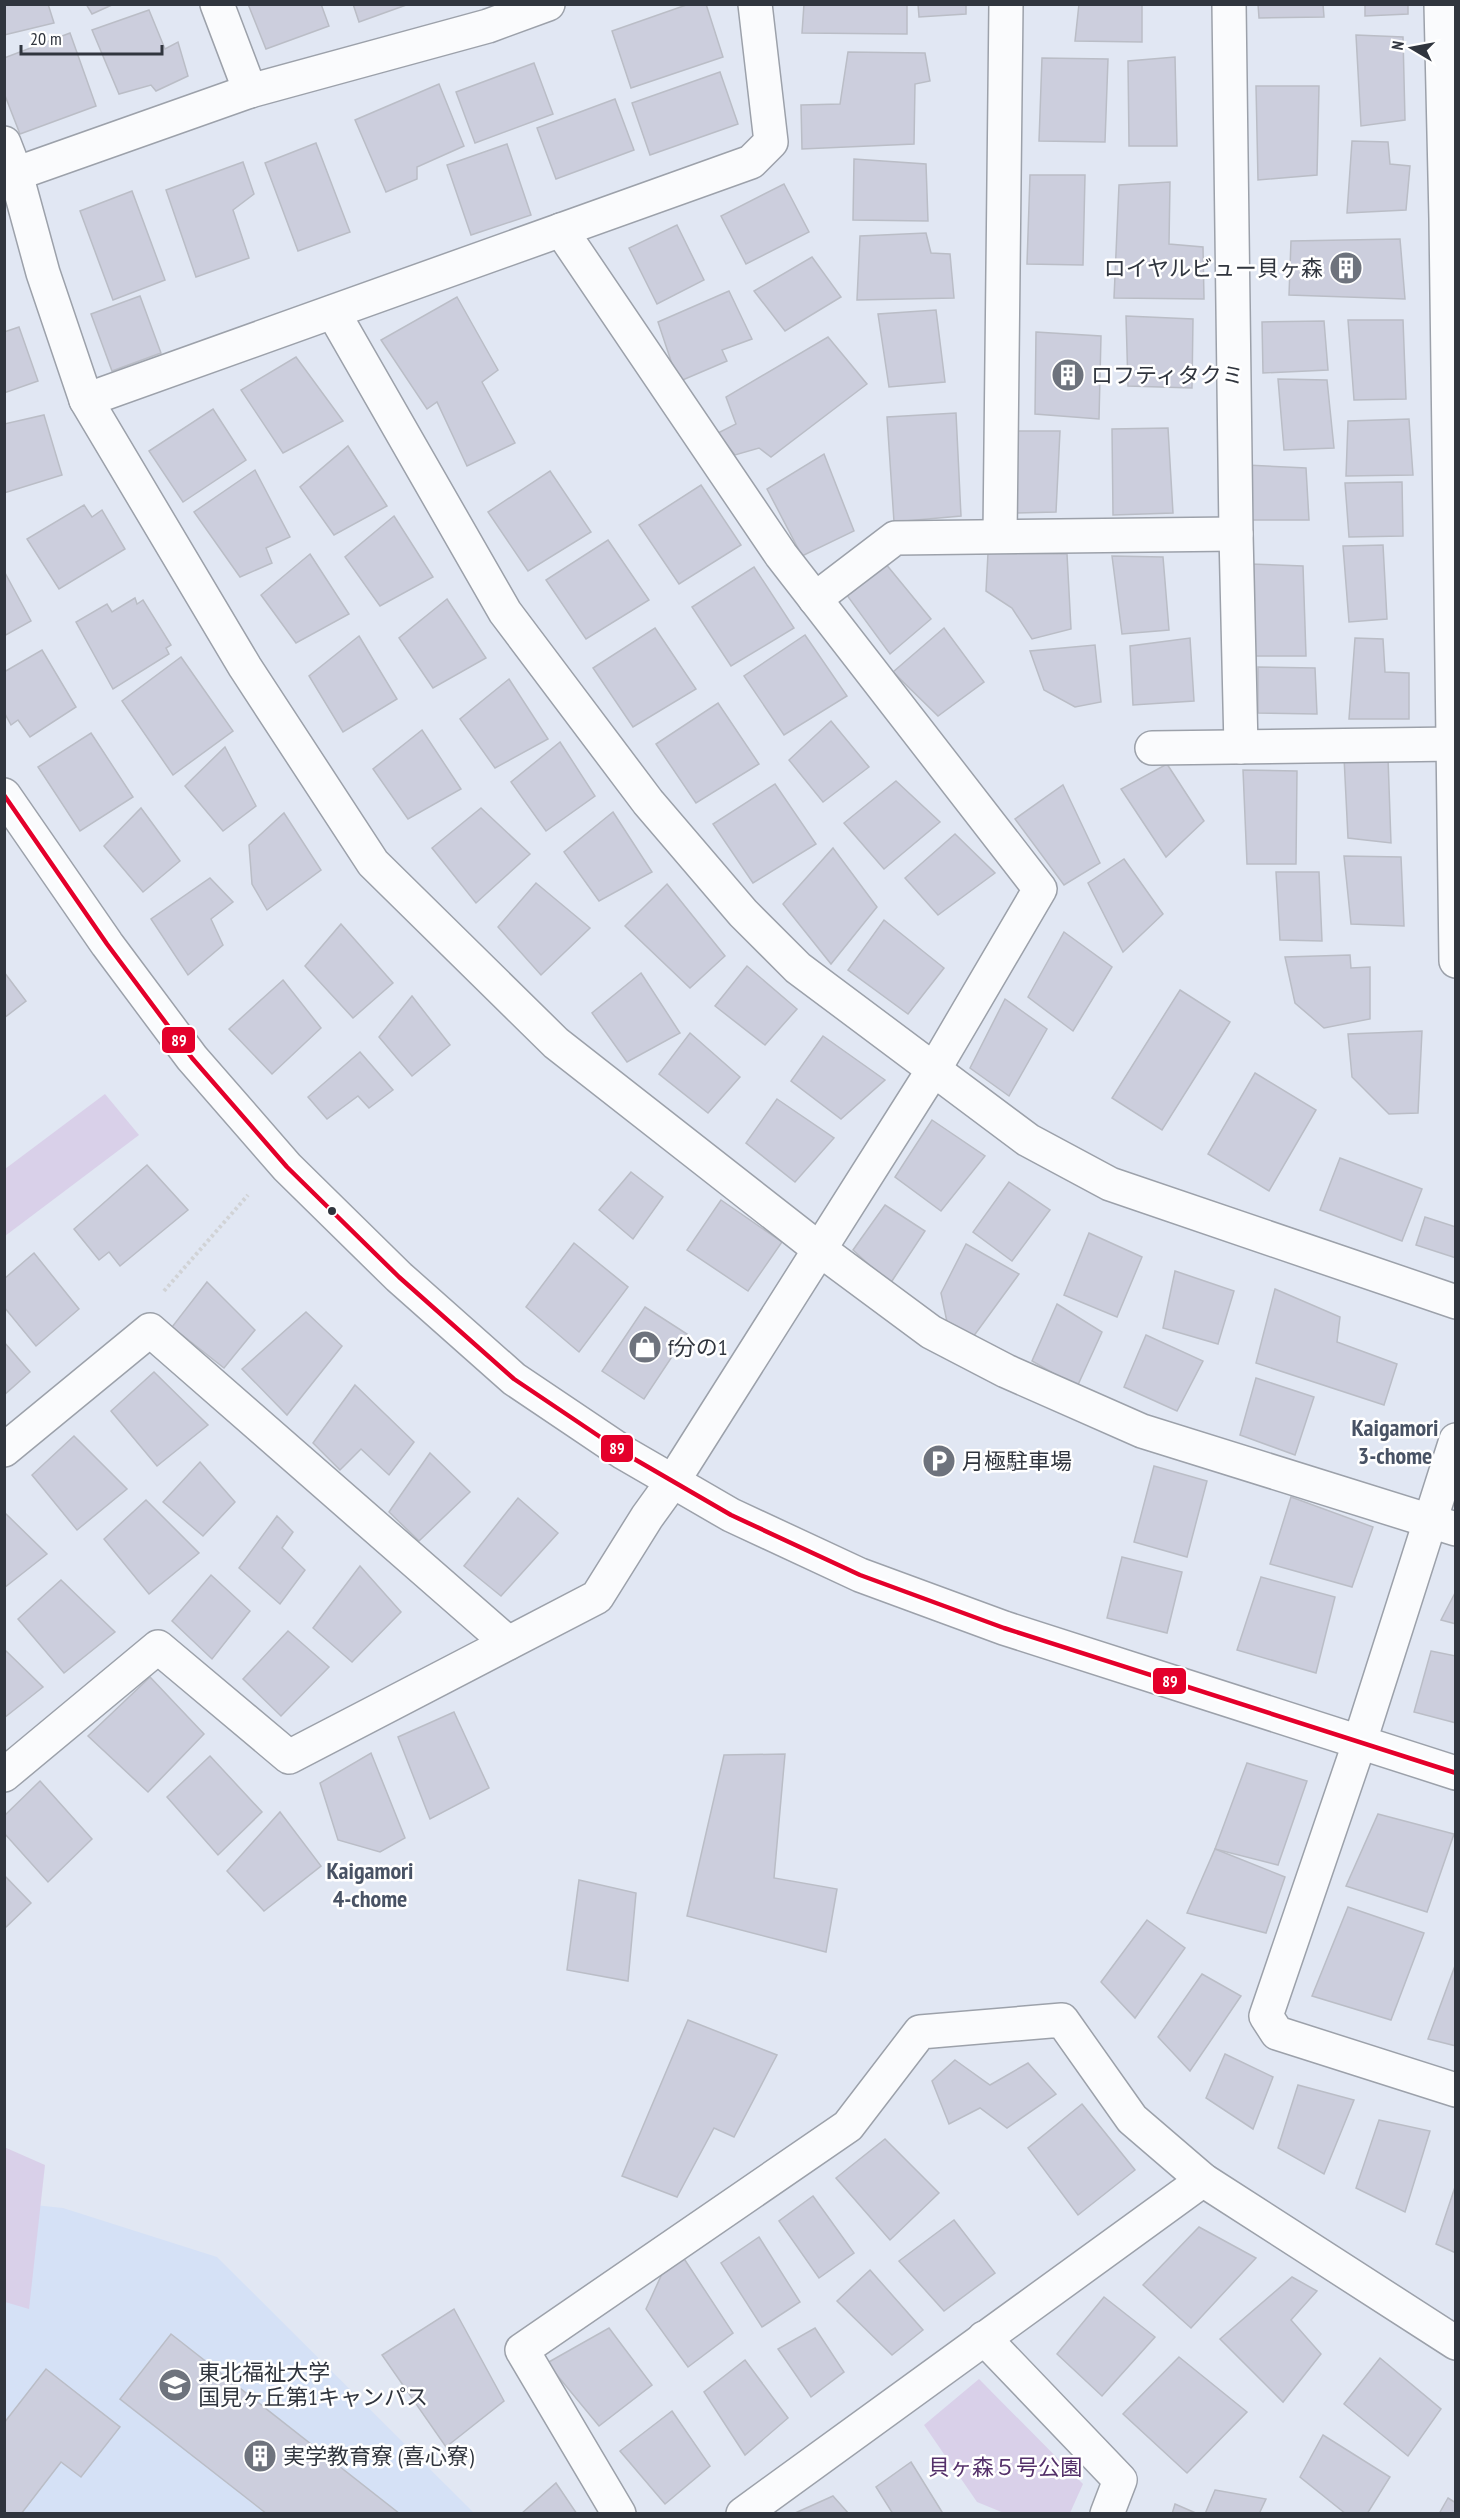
<svg xmlns="http://www.w3.org/2000/svg" width="1460" height="2518" font-family="'PT Sans Narrow','Noto Sans JP',sans-serif">
<style>
.built{fill:#d5e1f6}
.green{fill:#d9d0e9}
.building{fill:#cccedd;stroke:#babdc6;stroke-width:1.5}
.lines{fill:none;stroke-linecap:round;stroke-linejoin:round}
.minor-casing{stroke:#9ca1aa;stroke-width:36}
.tertiary-casing{stroke:#9ca1aa;stroke-width:36}
.path{stroke:#d1d3d6;stroke-width:4;stroke-dasharray:3 3;stroke-linecap:butt}
.minor{stroke:#fafbfd;stroke-width:33}
.tertiary{stroke:#fafbfd;stroke-width:33}
.bus-1-casing{stroke:#fff;stroke-width:9}
.bus-1{stroke:#e4002b;stroke-width:4.5}
.bus-dot{fill:#30353e;stroke:#fff;stroke-width:2}
.labels{text-anchor:middle;stroke-width:5;stroke-linejoin:round;paint-order:stroke}
.poi-label{font-size:22px;fill:#30353e;stroke:#fff;text-anchor:start}
.park-label{font-size:22px;fill:#54306a;stroke:#fff}
.neighbourhood-label{font-size:24px;font-weight:bold;fill:#485264;stroke:#fff}
.line-badge{stroke:#fff;stroke-width:2}
.badge-label{font-size:16px;text-anchor:middle;font-weight:bold;fill:#fff}
</style>
<rect width="100%" height="100%" fill="#e1e7f3"/>
<path class="built" d="M5 2202 63 2208 217 2257 474 2513 5 2514Z"/>
<g class="green">
<path d="M105 1094 139 1135 5 1236V1169Z"/>
<path d="M4 2147 45 2165 29 2309 5 2302Z"/>
<path d="M979 2379 1083 2484 1070 2513H1004L977 2502 924 2425Z"/>
</g>
<g class="building">
<path d="M4 4H48L54 23 4 35Z"/>
<path d="M86 4H114L92 14Z"/>
<path d="M248 4H321L329 26 266 49Z"/>
<path d="M353 4H409L359 22Z"/>
<path d="M689 4H706L723 57 631 88 612 31Z"/>
<path d="M804 4H907V34L802 33Z"/>
<path d="M918 4H966V14L919 17Z"/>
<path d="M1079 4H1142V42L1075 41Z"/>
<path d="M1258 4H1323L1324 17 1259 18Z"/>
<path d="M1365 4H1408V14L1365 16Z"/>
<path d="M149 10 165 49 178 42 188 76 156 91 151 85 119 94 92 30Z"/>
<path d="M70 33 96 106 20 134 4 93V58Z"/>
<path d="M1356 35 1403 37 1405 120 1361 126Z"/>
<path d="M848 52 925 53 930 81 915 84 914 144 802 149 801 105 840 104Z"/>
<path d="M1175 57 1177 146H1129L1128 61Z"/>
<path d="M1042 58 1108 59 1105 142 1039 141Z"/>
<path d="M534 63 553 114 475 143 456 92Z"/>
<path d="M720 72 738 124 650 155 632 103Z"/>
<path d="M439 84 464 146 417 167V179L386 192 355 120Z"/>
<path d="M1256 86H1319L1317 175 1258 180Z"/>
<path d="M615 99 634 150 556 179 537 128Z"/>
<path d="M1352 141 1388 142 1390 164 1410 166 1406 210 1347 213Z"/>
<path d="M316 143 350 232 298 251 265 163Z"/>
<path d="M507 144 531 215 471 235 447 165Z"/>
<path d="M854 159 926 164 928 221 853 220Z"/>
<path d="M243 162 254 194 233 210 249 258 196 277 166 190Z"/>
<path d="M1030 175H1085L1083 265 1027 264Z"/>
<path d="M1170 182 1169 244 1203 247 1204 299 1114 298 1119 185Z"/>
<path d="M784 184 809 232 746 264 721 216Z"/>
<path d="M132 191 165 280 113 300 80 211Z"/>
<path d="M677 225 704 280 657 304 629 248Z"/>
<path d="M926 233 931 253 950 254 954 298 857 300 860 236Z"/>
<path d="M1400 239 1405 299 1289 295 1291 241Z"/>
<path d="M812 257 841 297 785 331 754 291Z"/>
<path d="M729 291 752 339 722 350 727 361 678 382 658 322Z"/>
<path d="M140 296 161 353 112 371 91 314Z"/>
<path d="M457 297 498 370 482 382 515 443 467 466 437 402 427 409 381 340Z"/>
<path d="M936 310 945 382 889 387 878 314Z"/>
<path d="M1126 316 1193 319 1192 388 1128 386Z"/>
<path d="M1348 320H1403L1406 399 1354 400Z"/>
<path d="M1324 321 1328 370 1263 373 1262 322Z"/>
<path d="M19 327 38 381 4 393V332Z"/>
<path d="M1036 332 1101 336 1099 419 1035 414Z"/>
<path d="M828 337 867 384 771 457 759 448 735 455 718 433 736 424 726 397Z"/>
<path d="M296 357 343 421 283 453 241 390Z"/>
<path d="M1278 379 1327 380 1334 448 1284 450Z"/>
<path d="M213 409 246 460 183 502 149 451Z"/>
<path d="M956 413 961 516 894 522 887 417Z"/>
<path d="M44 415 62 475 4 493V424Z"/>
<path d="M1409 419 1413 475 1346 476 1348 421Z"/>
<path d="M1168 428 1173 513 1113 515 1112 429Z"/>
<path d="M1016 431H1060L1056 512 1014 513Z"/>
<path d="M348 446 387 506 334 535 300 487Z"/>
<path d="M824 454 854 531 802 556 767 489Z"/>
<path d="M1246 465 1306 468 1309 520H1249Z"/>
<path d="M255 470 290 537 266 548 272 563 240 577 194 512Z"/>
<path d="M550 471 591 532 528 571 488 512Z"/>
<path d="M1402 482 1403 536 1349 537 1345 483Z"/>
<path d="M701 485 741 545 679 584 639 525Z"/>
<path d="M84 505 92 517 102 510 125 549 59 589 27 539Z"/>
<path d="M394 516 433 577 380 606 345 557Z"/>
<path d="M608 540 649 600 586 639 546 580Z"/>
<path d="M1383 545 1387 619 1349 622 1343 546Z"/>
<path d="M988 553 1067 554 1071 629 1032 639 1012 608 986 591Z"/>
<path d="M310 554 349 614 296 643 261 595Z"/>
<path d="M1112 556 1163 557 1169 630 1122 634Z"/>
<path d="M885 563 931 619 890 654 846 594Z"/>
<path d="M1250 564 1303 566 1306 656H1255Z"/>
<path d="M754 567 794 628 731 666 692 607Z"/>
<path d="M4 571 31 621 4 636Z"/>
<path d="M135 598 137 604 143 600 171 645 166 648 169 654 113 689 76 622 107 604 112 612Z"/>
<path d="M447 599 486 658 433 688 399 638Z"/>
<path d="M655 628 696 689 633 727 593 668Z"/>
<path d="M944 628 984 682 938 716 893 672Z"/>
<path d="M805 635 847 696 784 735 744 676Z"/>
<path d="M359 636 397 699 343 732 309 676Z"/>
<path d="M1190 638 1194 701 1133 705 1130 646Z"/>
<path d="M1355 638 1383 639 1385 672 1409 673V719H1349Z"/>
<path d="M1095 645 1101 702 1075 707 1044 690 1030 651Z"/>
<path d="M42 650 76 707 30 737 18 720 11 725 4 712V672Z"/>
<path d="M181 657 233 731 173 775 122 701Z"/>
<path d="M1258 667 1315 668 1317 714 1258 713Z"/>
<path d="M509 679 548 739 495 768 460 719Z"/>
<path d="M718 703 759 764 696 803 656 744Z"/>
<path d="M831 721 869 767 823 802 789 760Z"/>
<path d="M422 730 461 789 408 819 373 769Z"/>
<path d="M91 733 133 797 80 831 38 767Z"/>
<path d="M560 742 595 796 546 831 511 782Z"/>
<path d="M225 747 256 806 223 831 185 786Z"/>
<path d="M1344 757 1388 758 1391 843 1348 838Z"/>
<path d="M1167 764 1204 821 1166 857 1121 789Z"/>
<path d="M1243 770 1297 771 1296 864H1247Z"/>
<path d="M896 781 940 822 884 869 844 823Z"/>
<path d="M775 784 816 844 753 883 713 824Z"/>
<path d="M1063 785 1100 863 1064 885 1015 819Z"/>
<path d="M141 808 180 861 143 892 104 846Z"/>
<path d="M481 808 530 854 476 903 432 848Z"/>
<path d="M613 812 652 872 599 901 564 852Z"/>
<path d="M284 813 321 870 267 910 252 884 249 845Z"/>
<path d="M955 834 995 873 938 915 905 878Z"/>
<path d="M833 848 877 907 831 964 783 904Z"/>
<path d="M1344 856 1401 857 1404 926 1351 924Z"/>
<path d="M1124 859 1163 914 1123 952 1088 883Z"/>
<path d="M1276 872H1319L1322 941 1280 940Z"/>
<path d="M210 878 233 902 211 919 223 945 188 975 151 919Z"/>
<path d="M536 883 590 928 541 975 498 927Z"/>
<path d="M667 884 725 956 690 988 625 926Z"/>
<path d="M884 920 944 968 908 1014 848 970Z"/>
<path d="M341 924 393 983 353 1018 305 966Z"/>
<path d="M1064 932 1112 967 1073 1031 1028 997Z"/>
<path d="M1350 955 1351 968 1370 967V1019L1324 1028 1295 1003 1285 957Z"/>
<path d="M747 966 797 1009 765 1045 715 1006Z"/>
<path d="M4 972 26 1001 4 1018Z"/>
<path d="M641 973 680 1033 627 1062 592 1013Z"/>
<path d="M283 980 321 1028 272 1074 229 1029Z"/>
<path d="M1180 990 1230 1022 1162 1130 1112 1098Z"/>
<path d="M412 996 450 1045 412 1076 379 1037Z"/>
<path d="M1005 999 1047 1029 1009 1096 970 1068Z"/>
<path d="M1422 1031 1418 1113 1389 1114 1352 1077 1348 1034Z"/>
<path d="M690 1033 740 1077 708 1113 659 1074Z"/>
<path d="M823 1036 885 1080 841 1119 791 1081Z"/>
<path d="M360 1052 393 1090 369 1108 358 1096 327 1119 308 1097Z"/>
<path d="M1255 1073 1316 1110 1269 1191 1208 1154Z"/>
<path d="M777 1099 834 1138 795 1182 746 1143Z"/>
<path d="M932 1120 985 1156 941 1211 895 1177Z"/>
<path d="M1340 1158 1422 1189 1402 1241 1320 1210Z"/>
<path d="M147 1165 188 1210 120 1266 109 1252 99 1260 74 1229Z"/>
<path d="M631 1172 663 1197 633 1239 599 1210Z"/>
<path d="M1009 1182 1050 1210 1012 1261 973 1232Z"/>
<path d="M721 1200 782 1242 748 1291 687 1250Z"/>
<path d="M885 1205 925 1231 890 1284 853 1250Z"/>
<path d="M1425 1217 1456 1227V1258L1416 1245Z"/>
<path d="M1089 1233 1142 1257 1117 1317 1064 1295Z"/>
<path d="M574 1243 628 1287 579 1352 526 1307Z"/>
<path d="M966 1244 1019 1274 973 1337 947 1322 941 1293Z"/>
<path d="M34 1253 79 1309 36 1346 4 1307V1279Z"/>
<path d="M1175 1271 1234 1291 1218 1344 1163 1328Z"/>
<path d="M207 1282 255 1330 224 1368 172 1327Z"/>
<path d="M1275 1289 1340 1317 1337 1342 1397 1364 1384 1405 1256 1363Z"/>
<path d="M1057 1304 1102 1332 1077 1387 1032 1361Z"/>
<path d="M645 1307 687 1334 644 1399 602 1371Z"/>
<path d="M306 1312 342 1346 287 1415 242 1369Z"/>
<path d="M1146 1335 1203 1361 1177 1411 1124 1387Z"/>
<path d="M4 1342 30 1372 4 1395Z"/>
<path d="M154 1372 208 1425 157 1466 111 1411Z"/>
<path d="M1256 1378 1314 1397 1295 1455 1240 1435Z"/>
<path d="M355 1385 414 1442 389 1475 361 1449 340 1470 313 1443Z"/>
<path d="M74 1436 127 1489 77 1530 32 1475Z"/>
<path d="M430 1453 470 1492 419 1541 389 1512Z"/>
<path d="M200 1462 235 1502 203 1536 163 1502Z"/>
<path d="M1154 1466 1207 1481 1187 1557 1134 1542Z"/>
<path d="M1291 1497 1373 1527 1352 1587 1270 1564Z"/>
<path d="M518 1498 558 1533 501 1596 464 1566Z"/>
<path d="M146 1500 199 1553 149 1594 104 1539Z"/>
<path d="M4 1512 47 1554 4 1588Z"/>
<path d="M277 1516 293 1532 282 1548 305 1570 280 1604 239 1568Z"/>
<path d="M1122 1557 1182 1572 1167 1633 1107 1618Z"/>
<path d="M360 1566 401 1612 352 1662 313 1628Z"/>
<path d="M211 1575 250 1611 212 1659 172 1621Z"/>
<path d="M1261 1577 1335 1597 1316 1673 1237 1650Z"/>
<path d="M61 1580 115 1632 64 1673 18 1619Z"/>
<path d="M1456 1591V1624L1441 1620Z"/>
<path d="M288 1631 329 1667 281 1716 243 1679Z"/>
<path d="M4 1649 43 1687 4 1718Z"/>
<path d="M1431 1651 1456 1656V1723L1414 1712Z"/>
<path d="M150 1677 204 1734 148 1792 88 1736Z"/>
<path d="M454 1712 489 1788 430 1819 398 1737Z"/>
<path d="M371 1753 405 1838 380 1852 338 1840 320 1783Z"/>
<path d="M785 1754 774 1878 837 1889 826 1952 687 1916 724 1755Z"/>
<path d="M210 1756 262 1812 218 1855 167 1797Z"/>
<path d="M1247 1763 1307 1781 1278 1865 1215 1849Z"/>
<path d="M40 1781 92 1839 48 1882 4 1833V1816Z"/>
<path d="M280 1812 321 1866 264 1911 227 1871Z"/>
<path d="M1378 1814 1454 1834 1427 1912 1346 1886Z"/>
<path d="M1215 1849 1285 1877 1266 1933 1187 1913Z"/>
<path d="M4 1875 31 1903 4 1929Z"/>
<path d="M579 1880 636 1893 628 1981 567 1970Z"/>
<path d="M1348 1907 1424 1933 1391 2020 1312 1996Z"/>
<path d="M1147 1920 1185 1948 1135 2018 1101 1982Z"/>
<path d="M1456 1963V2046L1428 2039Z"/>
<path d="M1202 1974 1241 1996 1190 2071 1158 2037Z"/>
<path d="M688 2020 777 2055 734 2137 714 2128 677 2197 622 2176Z"/>
<path d="M1225 2054 1273 2077 1253 2129 1206 2098Z"/>
<path d="M955 2060 990 2085 1028 2063 1056 2094 1007 2128 980 2108 949 2124 932 2081Z"/>
<path d="M1298 2085 1354 2100 1324 2174 1278 2148Z"/>
<path d="M1082 2104 1135 2170 1078 2215 1028 2148Z"/>
<path d="M1379 2120 1430 2131 1405 2212 1356 2188Z"/>
<path d="M885 2139 939 2193 890 2240 836 2178Z"/>
<path d="M1456 2184V2253L1436 2244Z"/>
<path d="M813 2196 854 2253 819 2278 779 2221Z"/>
<path d="M954 2220 995 2273 944 2311 899 2261Z"/>
<path d="M1199 2227 1256 2258 1191 2328 1143 2285Z"/>
<path d="M759 2237 800 2302 762 2327 721 2263Z"/>
<path d="M675 2245 733 2333 688 2367 646 2309Z"/>
<path d="M870 2270 923 2330 892 2355 837 2301Z"/>
<path d="M1292 2277 1317 2291 1291 2320 1321 2354 1283 2402 1220 2339Z"/>
<path d="M1104 2297 1155 2337 1102 2396 1057 2354Z"/>
<path d="M454 2309 504 2401 446 2447 382 2355Z"/>
<path d="M609 2328 652 2385 599 2426 547 2363Z"/>
<path d="M815 2328 844 2372 811 2397 778 2349Z"/>
<path d="M171 2334 400 2514H267L120 2399Z"/>
<path d="M1179 2357 1247 2412 1187 2473 1123 2414Z"/>
<path d="M1380 2358 1441 2409 1408 2456 1344 2404Z"/>
<path d="M745 2360 788 2418 745 2455 704 2392Z"/>
<path d="M46 2369 120 2427 81 2477 61 2462 21 2514H4V2423Z"/>
<path d="M672 2411 710 2466 665 2504 620 2451Z"/>
<path d="M1323 2435 1390 2477 1367 2514H1346L1300 2477Z"/>
<path d="M911 2462 942 2512 940 2514H893L876 2487Z"/>
<path d="M556 2483 577 2514H521Z"/>
<path d="M1215 2490 1266 2499 1259 2514H1205Z"/>
<path d="M833 2496 849 2514H793Z"/>
<path d="M1448 2498 1456 2503V2514H1439Z"/>
<path d="M1175 2504 1198 2514H1172Z"/>
</g>
<g class="lines">
<defs>
<g id="minor">
<path d="M217 4 250 91"/>
<path d="M1229 4 1236 534 1241 747"/>
<path d="M1441 4 1446 219 1456 961"/>
<path d="M4 143 16 174 43 273 86 400 245 667 373 863 556 1043 819 1249 931 1332 1006 1371 1142 1431 1456 1529"/>
<path d="M4 178 250 91 488 26 548 4"/>
<path d="M333 312 505 612 648 802 743 913 798 968 1028 1140 1110 1184 1456 1302"/>
<path d="M86 400 751 162 771 142 755 4"/>
<path d="M1000 536 1006 4"/>
<path d="M815 599 895 538 1236 534"/>
<path d="M1152 748 1456 744"/>
<path d="M1456 1440 1360 1741 1266 2016 1277 2033 1456 2090"/>
<path d="M4 1450 150 1330 508 1643"/>
<path d="M4 1775 158 1647 289 1757 597 1597 647 1517 673 1481 942 1056 1040 889 781 555 561 230"/>
<path d="M984 2338 1120 2480 1107 2514"/>
<path d="M619 2514 522 2350 848 2126 920 2032 1062 2020 1132 2119 1203 2180 1456 2343"/>
<path d="M743 2514 1203 2180"/>
</g>
<path id="tertiary" d="M4 795 107 944 192 1058 287 1167 399 1277 514 1379 624 1453 731 1515 860 1575 1004 1628 1456 1773"/>
</defs>
<use href="#minor" class="minor-casing"/>
<use href="#tertiary" class="tertiary-casing"/>
<path class="path" d="M164 1291 248 1195"/>
<use href="#minor" class="minor"/>
<use href="#tertiary" class="tertiary"/>
<defs>
<path id="bus-1" d="M4 795 107 944 192 1058 287 1167 399 1277 514 1379 624 1453 731 1515 860 1575 1004 1628 1456 1773"/>
</defs>
<use href="#bus-1" class="bus-1-casing"/>
<use href="#bus-1" class="bus-1"/>
</g>
<defs>
<symbol id="building-disc" viewBox="-11 -11 22 22"><circle r="9.5" fill="#6e737d" stroke="#fff"/><path d="M-4-6H4V6H1V3H-1V6H-4ZM-2.5-4.3h1.7v1.8h-1.7ZM.8-4.3h1.7v1.8H.8ZM-2.5-1h1.7V.8h-1.7ZM.8-1h1.7V.8H.8Z" fill="#fff"/></symbol>
<symbol id="shop-disc" viewBox="-11 -11 22 22"><circle r="9.5" fill="#6e737d" stroke="#fff"/><path d="M-5-2.5h2.3a2.7 3.5 0 0 1 5.4 0H5L5.5 6h-11ZM-1.5-2.5h3a1.5 2.3 0 0 0-3 0Z" fill="#fff"/></symbol>
<symbol id="parking-disc" viewBox="-11 -11 22 22"><circle r="9.5" fill="#6e737d" stroke="#fff"/><path d="M-3.5-5.5H1a3.5 3.5 0 0 1 0 7H-1V5.5H-3.5ZM-1-3.4V-.6H.8a1.4 1.4 0 0 0 0-2.8Z" fill="#fff"/></symbol>
<symbol id="university-disc" viewBox="-11 -11 22 22"><circle r="9.5" fill="#6e737d" stroke="#fff"/><path d="M0-5L7-2L0 1L-7-2ZM-4 1L0 2.5L4 1V4Q0 6-4 4Z" fill="#fff"/></symbol>
</defs>
<g fill-rule="evenodd">
<use href="#building-disc" x="1327" y="249" width="38" height="38"/>
<use href="#building-disc" x="1049" y="356" width="38" height="38"/>
<use href="#shop-disc" x="626" y="1328" width="38" height="38"/>
<use href="#parking-disc" x="920" y="1442" width="38" height="38"/>
<use href="#university-disc" x="156" y="2366" width="38" height="38"/>
<use href="#building-disc" x="241" y="2437" width="38" height="38"/>
</g>
<circle class="bus-dot" cx="332" cy="1211" r="5"/>
<g class="labels">
<g class="poi-label">
<text x="1323" y="276" text-anchor="end">ロイヤルビュー貝ヶ森</text>
<text x="1091" y="383">ロフティタクミ</text>
<text x="668" y="1355">f分の1</text>
<text x="962" y="1469">月極駐車場</text>
<text x="198" y="2380">東北福祉大学<tspan x="198" dy="25">国見ヶ丘第1キャンパス</tspan></text>
<text x="283" y="2464">実学教育寮 (喜心寮)</text>
</g>
<g class="park-label">
<text x="1005" y="2475">貝ヶ森５号公園</text>
</g>
<g class="neighbourhood-label">
<text x="1395" y="1436">Kaigamori<tspan x="1395" dy="28">3-chome</tspan></text>
<text x="370" y="1879">Kaigamori<tspan x="370" dy="28">4-chome</tspan></text>
</g>
</g>
<g class="line-badge">
<rect x="161" y="1026" width="35" height="28" rx="6" fill="#e4002b"/>
<rect x="600" y="1434" width="34" height="29" rx="6" fill="#e4002b"/>
<rect x="1152" y="1667" width="35" height="28" rx="6" fill="#e4002b"/>
</g>
<g class="badge-label">
<text x="179" y="1046">89</text>
<text x="617" y="1454">89</text>
<text x="1170" y="1687">89</text>
</g>
<rect width="1460" height="2518" fill="none" stroke="#30353e" stroke-width="12"/>
<g transform="translate(1412 48) rotate(280)" stroke="#ffffff" stroke-width="4.5" paint-order="stroke">
<path d="M0-4.5L10 22L0 15L-10 22Z" fill="#30353e"/>
<text y="-9" font-size="16" font-weight="bold" text-anchor="middle" fill="#30353e">N</text>
</g>
<path d="M21 45v9h141v-9" fill="none" stroke="#30353e" stroke-width="3"/>
<text x="30" y="45" font-size="18" fill="#30353e" stroke="#ffffff" stroke-width="4.5" paint-order="stroke">20 m</text>
</svg>
